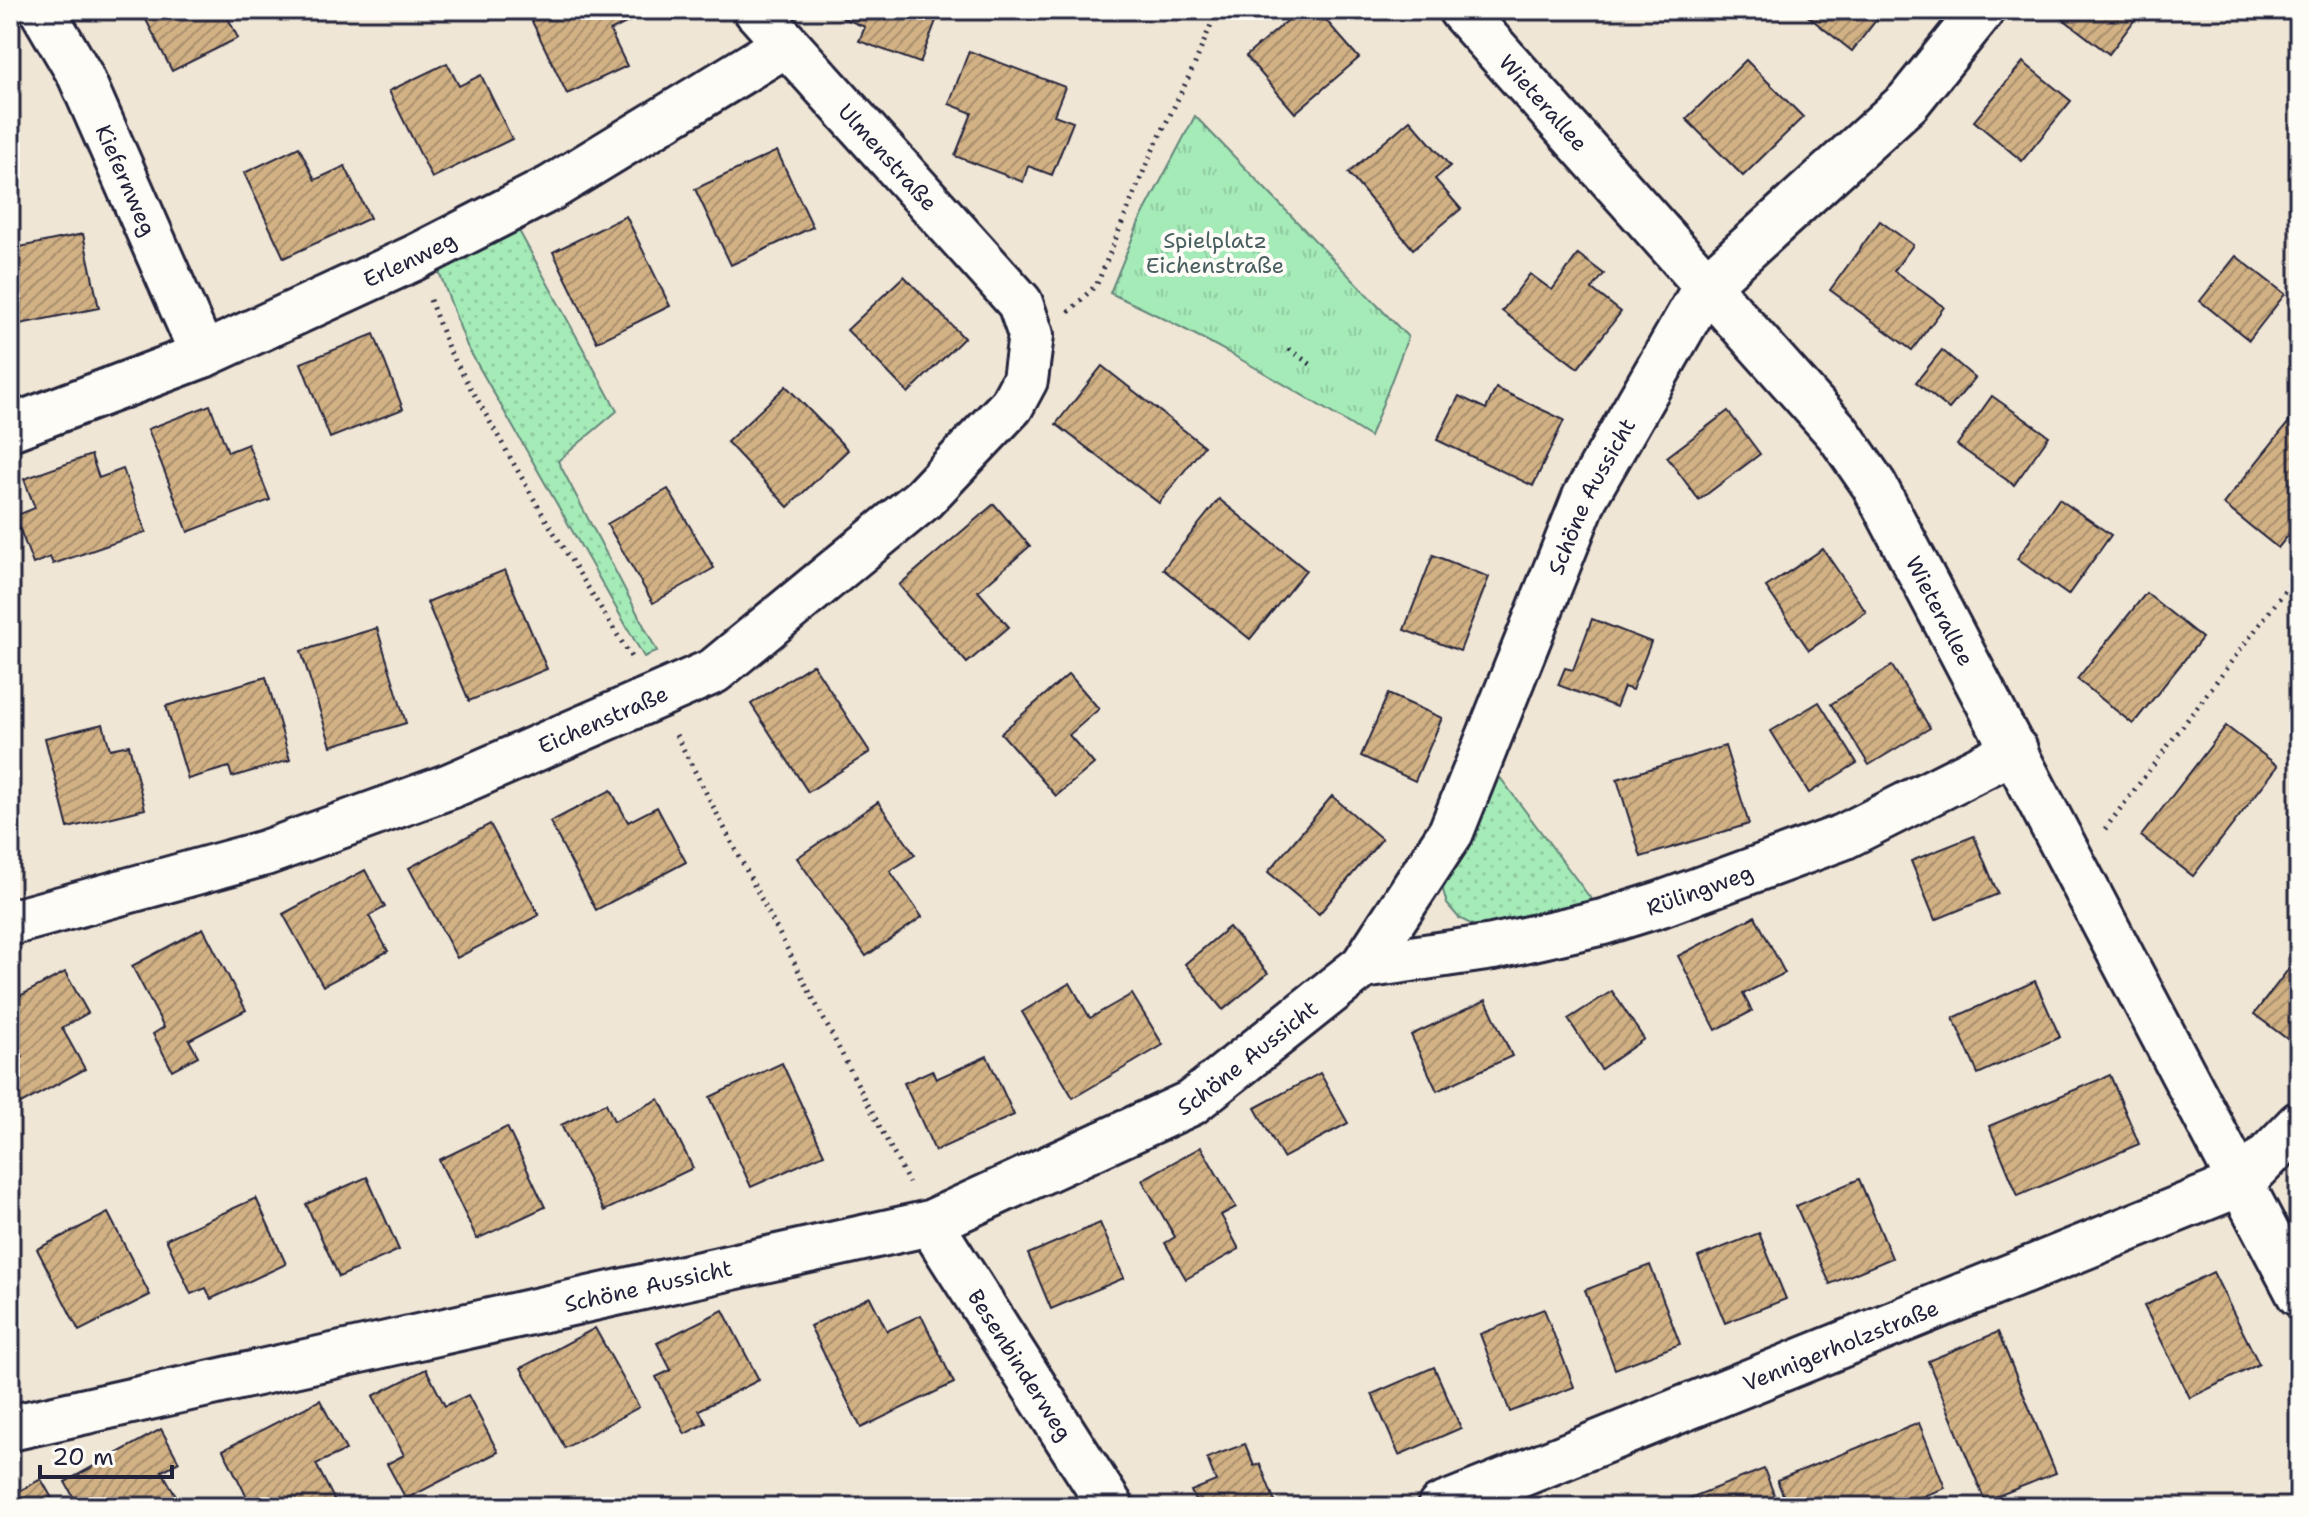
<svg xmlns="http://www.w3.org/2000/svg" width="2309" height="1517" font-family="'Shantell Sans',sans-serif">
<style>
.grass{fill:url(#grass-dots);stroke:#64867a;stroke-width:2}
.park{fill:url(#park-tufts);stroke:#64867a;stroke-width:2}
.building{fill:url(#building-hatch);stroke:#22223b;stroke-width:2}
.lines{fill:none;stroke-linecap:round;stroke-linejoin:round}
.minor-casing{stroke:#22223b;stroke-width:50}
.path{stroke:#22223b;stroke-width:5;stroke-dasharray:2 6;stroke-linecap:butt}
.minor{stroke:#fdfcf7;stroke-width:44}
.labels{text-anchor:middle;stroke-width:8;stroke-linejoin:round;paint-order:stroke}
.street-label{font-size:22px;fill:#22223b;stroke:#fdfcf7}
.park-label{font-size:22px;fill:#495e60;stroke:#fdfcf7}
</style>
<defs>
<pattern id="grass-dots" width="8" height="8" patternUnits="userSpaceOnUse" patternTransform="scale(2)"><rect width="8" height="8" fill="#a5ebb8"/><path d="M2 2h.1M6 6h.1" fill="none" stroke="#8ec99f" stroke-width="1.8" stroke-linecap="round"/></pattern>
<pattern id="park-tufts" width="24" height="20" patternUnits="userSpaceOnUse" patternTransform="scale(2)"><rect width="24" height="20" fill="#a5ebb8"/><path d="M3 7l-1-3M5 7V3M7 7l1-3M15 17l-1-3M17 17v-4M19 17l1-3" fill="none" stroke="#8ec99f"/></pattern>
<pattern id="building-hatch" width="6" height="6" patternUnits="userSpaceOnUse" patternTransform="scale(2)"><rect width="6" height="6" fill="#d2b285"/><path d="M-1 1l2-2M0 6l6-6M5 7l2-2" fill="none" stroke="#aa906e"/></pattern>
</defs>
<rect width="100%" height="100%" fill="#f0e6d5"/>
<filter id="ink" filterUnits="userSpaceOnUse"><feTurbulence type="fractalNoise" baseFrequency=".0125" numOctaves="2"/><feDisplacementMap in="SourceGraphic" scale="16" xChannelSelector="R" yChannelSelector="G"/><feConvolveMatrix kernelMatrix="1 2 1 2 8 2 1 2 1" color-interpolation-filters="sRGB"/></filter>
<g filter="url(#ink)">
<g class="grass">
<path d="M517 227 617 411 558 461 657 651 644 657 467 346 438 269Z"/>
<path d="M1496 772 1597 907 1478 928 1459 918 1447 904 1443 890 1445 875Z"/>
</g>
<path class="park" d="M1195 116 1408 337 1370 437C1286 384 1201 334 1110 293L1139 222Z"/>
<g class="building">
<path d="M141 10H224L238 38 172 71Z"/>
<path d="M632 10 636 18 610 31 627 66 567 94 527 11Z"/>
<path d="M846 10H940L920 63 859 41 865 27 843 18Z"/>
<path d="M1300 10H1317L1359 58 1295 113 1246 56Z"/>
<path d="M1800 10H1884L1852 51Z"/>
<path d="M2062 10H2142L2109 54 2058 15Z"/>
<path d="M969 51 1065 87 1054 115 1073 122 1052 175 1028 166 1023 182 955 156 972 113 949 104Z"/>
<path d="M1746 60 1803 117 1743 176 1686 119Z"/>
<path d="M2023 62 2071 101 2022 161 1974 121Z"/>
<path d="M447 63 459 86 481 75 512 139 432 178 389 91Z"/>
<path d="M1410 120 1450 166 1435 179 1461 209 1413 249 1348 173Z"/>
<path d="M299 147 315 180 345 166 370 218 284 258 244 173Z"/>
<path d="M777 151 813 227 731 265 695 189Z"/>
<path d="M626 216 670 306 597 342 553 252Z"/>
<path d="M1880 221 1913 245 1894 271 1944 307 1912 350 1830 290Z"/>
<path d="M83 234 99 308 10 326V249Z"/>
<path d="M1578 254 1604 274 1592 289 1621 312 1578 368 1502 311 1530 274 1552 290Z"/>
<path d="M2236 256 2285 294 2249 340 2200 301Z"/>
<path d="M904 276 964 338 908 393 847 330Z"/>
<path d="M374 334 403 409 330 438 301 363Z"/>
<path d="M1942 350 1975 378 1949 409 1916 382Z"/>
<path d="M1102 366 1204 446 1159 503 1056 424Z"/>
<path d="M786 386 848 450 788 507 727 442Z"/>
<path d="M1496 388 1564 420 1533 486 1437 440 1459 396 1486 409Z"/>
<path d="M1992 396 2049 436 2014 485 1957 445Z"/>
<path d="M210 405 228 452 248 444 270 500 188 532 148 429Z"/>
<path d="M1728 411 1760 454 1699 500 1667 457Z"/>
<path d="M2292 418 2299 423V522L2278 548 2223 504Z"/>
<path d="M91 455 99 478 123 469 146 532 53 564 50 557 33 564 15 516 35 508 24 479Z"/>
<path d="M668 489 714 568 653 603 607 524Z"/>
<path d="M1219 499 1306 570 1250 639 1163 569Z"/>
<path d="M2059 499 2111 535 2068 595 2017 559Z"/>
<path d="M994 504 1030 546 978 591 1009 627 967 663 899 585Z"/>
<path d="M1823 549 1866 612 1809 650 1766 587Z"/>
<path d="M1433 555 1489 577 1460 651 1404 630Z"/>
<path d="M505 570 547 669 469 701 427 602Z"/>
<path d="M2146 593 2202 638 2133 724 2077 679Z"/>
<path d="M1592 619 1651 642 1632 690 1624 687 1616 707 1558 685 1565 668 1573 670Z"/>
<path d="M377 628 406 723 331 746 301 651Z"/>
<path d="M813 664 870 752 808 792 751 704Z"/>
<path d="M1892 666 1930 728 1869 765 1831 704Z"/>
<path d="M1069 674 1099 709 1069 735 1094 764 1056 796 1001 733Z"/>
<path d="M266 677 290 760 232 777 229 767 188 779 166 706Z"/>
<path d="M1388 694 1442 718 1415 781 1361 756Z"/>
<path d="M1819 702 1857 763 1809 793 1771 731Z"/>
<path d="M103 724 110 749 129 745 145 809 68 828 45 738Z"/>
<path d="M2226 726 2278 766 2193 876 2141 836Z"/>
<path d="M1725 746 1749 824 1641 857 1617 779Z"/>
<path d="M611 790 628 822 657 807 686 862 596 910 550 822Z"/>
<path d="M1332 796 1382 839 1319 914 1268 872Z"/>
<path d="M878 802 915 855 890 871 922 917 866 956 797 858Z"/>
<path d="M490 824 539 915 457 958 409 868Z"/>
<path d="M1974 836 1998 894 1935 920 1911 861Z"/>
<path d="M365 870 385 907 369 916 388 951 323 986 283 914Z"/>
<path d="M1755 916 1785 973 1743 994 1752 1011 1716 1030 1678 956Z"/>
<path d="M1229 927 1268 973 1223 1010 1185 964Z"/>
<path d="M203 928 246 1010 189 1040 198 1056 172 1070 153 1034 164 1027 132 966Z"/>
<path d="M2297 958 2299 959V1048L2254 1014Z"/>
<path d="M65 972 88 1013 62 1028 85 1069 19 1105 10 1090V1064L23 1057 10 1033V1001Z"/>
<path d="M2035 981 2060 1037 1978 1074 1953 1018Z"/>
<path d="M1070 983 1090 1018 1132 994 1163 1045 1073 1098 1022 1012Z"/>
<path d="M1612 991 1644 1039 1601 1069 1568 1019Z"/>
<path d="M1486 1000 1512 1056 1437 1091 1411 1035Z"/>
<path d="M987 1056 1014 1115 935 1151 904 1083 932 1070 936 1079Z"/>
<path d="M782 1063 824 1154 751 1187 710 1097Z"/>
<path d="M1320 1073 1348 1123 1283 1158 1255 1108Z"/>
<path d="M2110 1075 2139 1144 2018 1196 1989 1126Z"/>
<path d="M659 1099 693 1168 604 1211 561 1125 606 1103 614 1121Z"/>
<path d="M507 1127 545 1207 477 1239 439 1160Z"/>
<path d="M1201 1147 1236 1207 1221 1215 1239 1249 1186 1279 1165 1243 1175 1237 1142 1180Z"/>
<path d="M367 1177 399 1250 339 1277 306 1204Z"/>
<path d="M1859 1179 1892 1258 1830 1284 1796 1206Z"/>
<path d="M256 1198 286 1264 211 1299 206 1288 191 1294 166 1239Z"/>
<path d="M108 1213 150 1295 79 1331 37 1249Z"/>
<path d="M1100 1223 1124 1278 1051 1309 1028 1254Z"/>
<path d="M1759 1233 1786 1299 1725 1323 1698 1257Z"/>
<path d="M1650 1265 1680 1344 1615 1369 1585 1290Z"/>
<path d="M2213 1272 2259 1364 2190 1398 2144 1306Z"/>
<path d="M870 1297 887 1331 921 1315 954 1383 861 1428 810 1326Z"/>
<path d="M1544 1309 1574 1387 1510 1412 1480 1334Z"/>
<path d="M723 1310 759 1380 699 1410 706 1423 685 1434 656 1377 671 1370 657 1343Z"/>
<path d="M595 1328 639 1407 565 1448 521 1368Z"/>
<path d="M1998 1332 2056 1473 1985 1501 1928 1361Z"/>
<path d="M1434 1367 1461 1428 1399 1455 1372 1394Z"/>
<path d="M426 1369 445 1406 468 1395 498 1452 406 1499 387 1464 404 1455 373 1396Z"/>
<path d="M320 1400 346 1450 316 1464 335 1501 324 1507H252L223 1450Z"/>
<path d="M1919 1423 1945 1488 1895 1507H1788L1777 1480Z"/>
<path d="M161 1429 179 1462 162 1471 182 1507H79L65 1482Z"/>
<path d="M1245 1444 1254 1466 1260 1464 1277 1507H1198L1191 1491 1216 1481 1207 1458Z"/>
<path d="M1764 1469 1779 1507H1685L1682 1501Z"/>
<path d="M41 1479 57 1507H10V1496Z"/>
</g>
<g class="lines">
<defs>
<g id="minor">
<path id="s1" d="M42 10 80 75 203 355"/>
<path id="s2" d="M1461 10 1838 433 1874 485 2299 1294"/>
<path id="s3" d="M10 428 203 355 414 258 551 188 785 45"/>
<path id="s4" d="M10 923 265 853 450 786 714 671 923 499 1011 406 1025 380 1031 335 1020 303 756 10"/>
<path id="s5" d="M1363 966 1493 947 1603 922 1661 904 1843 837 2015 750"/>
<path id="s6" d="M930 1223 1111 1507"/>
<path id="s7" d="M10 1428 930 1223 1191 1103 1363 966 1451 832 1585 497 1706 286 1908 102 1982 10"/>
<path id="s8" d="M1440 1507 2242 1183 2299 1124"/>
</g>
</defs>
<use href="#minor" class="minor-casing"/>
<g class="path">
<path d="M430 300 449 350 543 515 633 660"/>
<path d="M1069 312 1097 284 1149 158 1194 66 1217 10"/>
<path d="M1289 349 1313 366"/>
<path d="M676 735 909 1183"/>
<path d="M2105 829 2299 572"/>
</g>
<use href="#minor" class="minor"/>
</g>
</g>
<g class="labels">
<g class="street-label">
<text dy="8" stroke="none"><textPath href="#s2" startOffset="124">Wieterallee</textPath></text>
<text transform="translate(888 157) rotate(48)" y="8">Ulmenstraße</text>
<text dy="8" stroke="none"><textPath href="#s1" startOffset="190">Kiefernweg</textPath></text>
<text dy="8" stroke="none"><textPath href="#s3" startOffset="434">Erlenweg</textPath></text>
<text dy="8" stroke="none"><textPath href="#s7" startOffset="1974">Schöne Aussicht</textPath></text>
<text dy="8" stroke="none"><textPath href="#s2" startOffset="772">Wieterallee</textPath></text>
<text dy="8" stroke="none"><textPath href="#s4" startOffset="628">Eichenstraße</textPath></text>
<text dy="8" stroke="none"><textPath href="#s5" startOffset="346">Rülingweg</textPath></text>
<text dy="8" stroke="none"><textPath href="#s7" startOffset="1302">Schöne Aussicht</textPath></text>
<text dy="8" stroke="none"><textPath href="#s7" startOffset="654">Schöne Aussicht</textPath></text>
<text dy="8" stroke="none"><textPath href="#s8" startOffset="432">Vennigerholzstraße</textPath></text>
<text dy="8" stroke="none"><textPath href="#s6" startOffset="168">Besenbinderweg</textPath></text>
</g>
<g class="park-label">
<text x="1215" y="248">Spielplatz<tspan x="1215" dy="25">Eichenstraße</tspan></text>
</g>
</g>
<rect width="2309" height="1517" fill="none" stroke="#fdfcf7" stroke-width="40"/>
<rect x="20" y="20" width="2269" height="1477" fill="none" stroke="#22223b" stroke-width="3" filter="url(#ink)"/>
<path d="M40 1465v12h132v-12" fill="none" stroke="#22223b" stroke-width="4"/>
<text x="52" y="1465" font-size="24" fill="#22223b" stroke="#fdfcf7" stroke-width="6" paint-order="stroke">20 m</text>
</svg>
